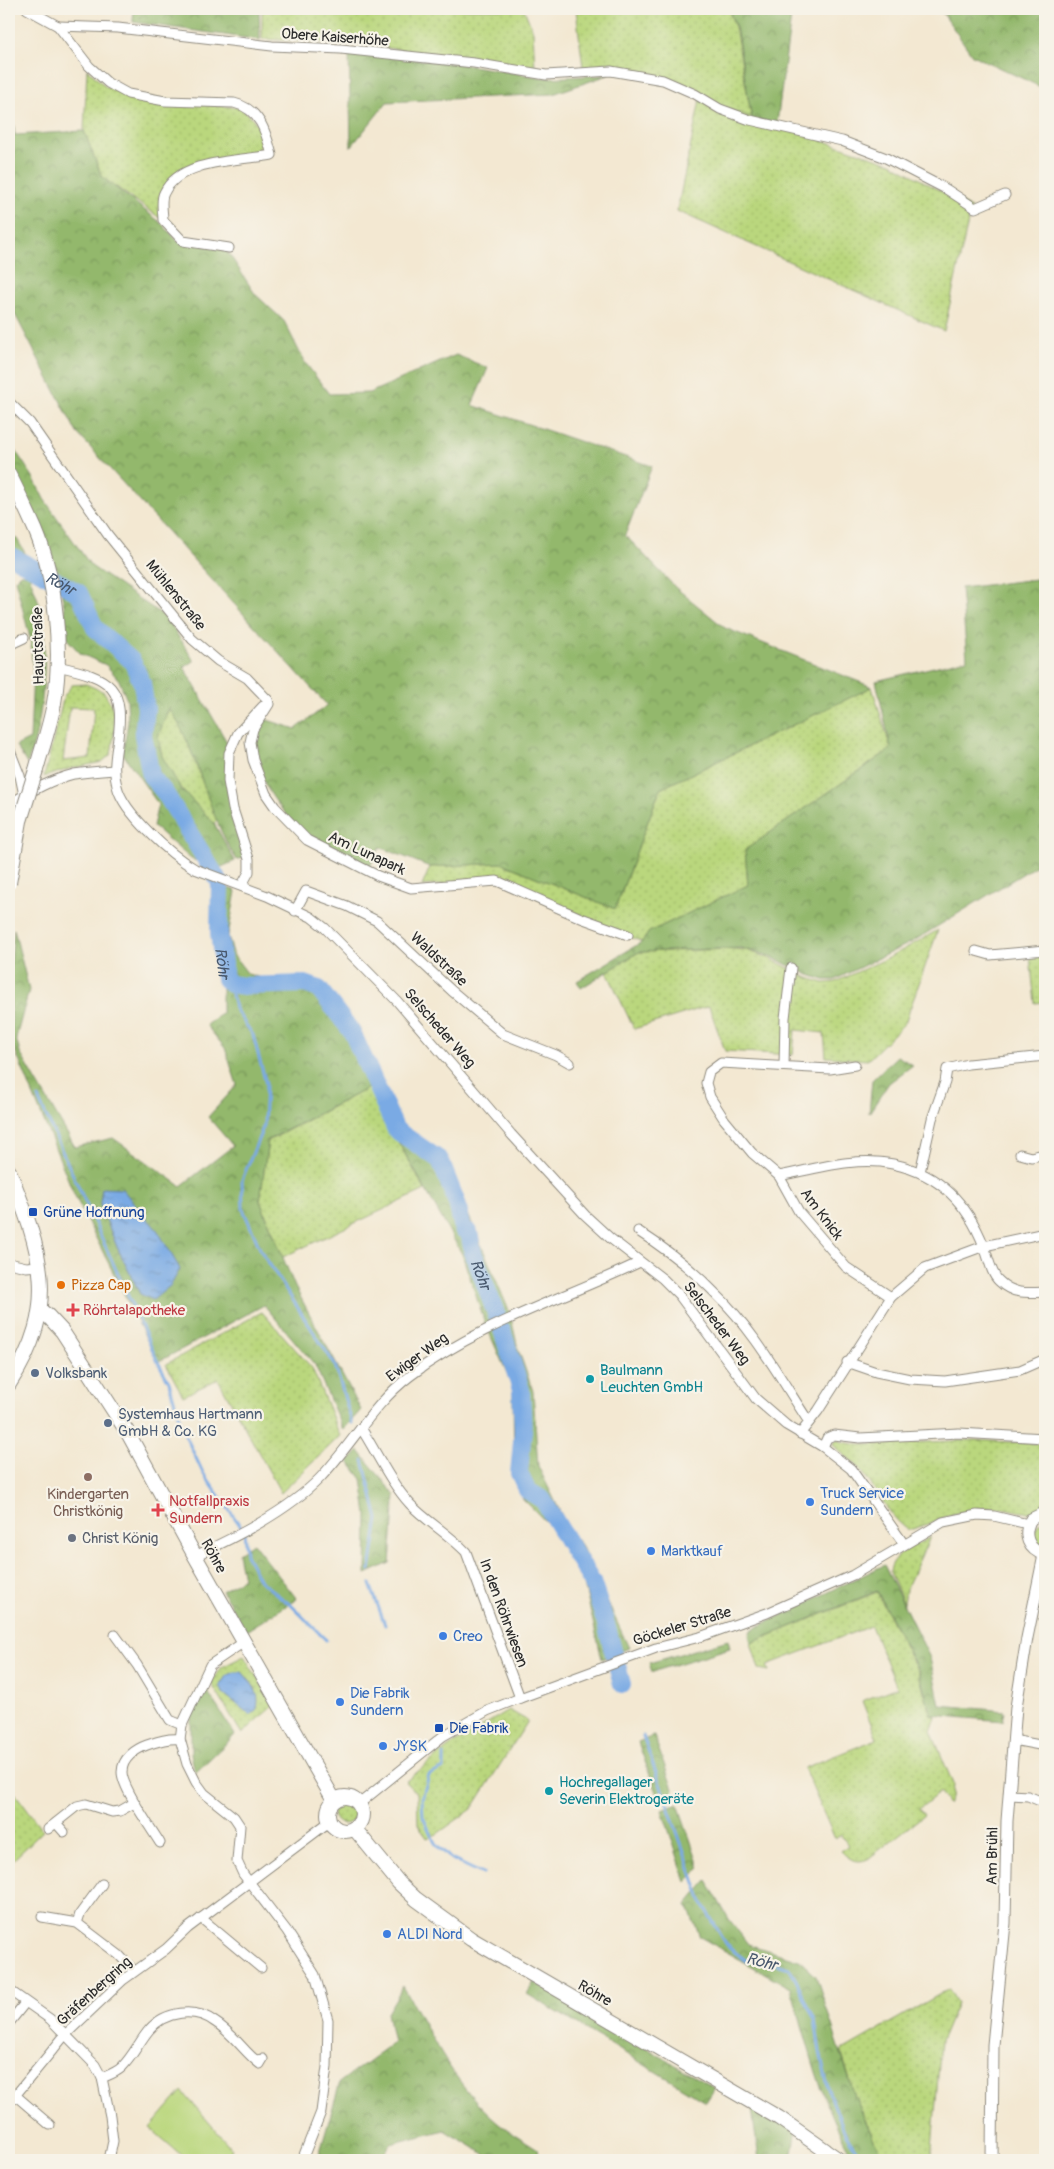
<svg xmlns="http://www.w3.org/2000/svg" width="1054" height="2169" font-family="Pangolin,sans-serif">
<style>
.grass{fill:url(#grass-dots);stroke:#728154;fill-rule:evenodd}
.forest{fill:url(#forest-crowns);stroke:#5f724c;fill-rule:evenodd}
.park{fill:#bad77d;stroke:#728154}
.water{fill:url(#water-ripples);stroke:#526a88}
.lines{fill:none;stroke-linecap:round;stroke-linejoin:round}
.stream{stroke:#7aaae4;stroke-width:3}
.river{stroke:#7aaae4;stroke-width:18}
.minor-casing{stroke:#8f8a7e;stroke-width:11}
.tertiary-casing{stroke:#8f8a7e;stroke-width:13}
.secondary-casing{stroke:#8f8a7e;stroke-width:16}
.minor{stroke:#fff;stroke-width:9}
.tertiary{stroke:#fff;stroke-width:11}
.secondary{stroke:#fff;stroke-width:14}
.secondary-bridge-casing{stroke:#8f8a7e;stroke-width:16;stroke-linecap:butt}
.secondary-bridge{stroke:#fff;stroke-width:14}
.transit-dot{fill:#1a4fb4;stroke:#f7f3e8;stroke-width:2}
.food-dot{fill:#e8710a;stroke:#f7f3e8;stroke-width:2}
.health-dot{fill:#e0444e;stroke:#f7f3e8;stroke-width:2}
.service-dot{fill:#5c6f8a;stroke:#f7f3e8;stroke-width:2}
.culture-dot{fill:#0f9aa8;stroke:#f7f3e8;stroke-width:2}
.education-dot{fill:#8d6e63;stroke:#f7f3e8;stroke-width:2}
.shop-dot{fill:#3f7fe0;stroke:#f7f3e8;stroke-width:2}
.worship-dot{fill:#6b7280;stroke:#f7f3e8;stroke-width:2}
.labels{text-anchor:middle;stroke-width:4.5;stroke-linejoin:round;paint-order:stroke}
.street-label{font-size:15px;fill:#2b2b2b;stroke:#f7f3e8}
.transit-label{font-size:15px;fill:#164399;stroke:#f7f3e8;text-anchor:start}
.food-label{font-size:15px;fill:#c56008;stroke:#f7f3e8;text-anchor:start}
.health-label{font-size:15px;fill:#be3a42;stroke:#f7f3e8;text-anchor:start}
.culture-label{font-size:15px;fill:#0d838f;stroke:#f7f3e8;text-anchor:start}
.service-label{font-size:15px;fill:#4e5e75;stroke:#f7f3e8;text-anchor:start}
.shop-label{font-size:15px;fill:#366cbe;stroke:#f7f3e8;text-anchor:start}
.education-label{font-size:15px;fill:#785e54;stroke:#f7f3e8}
.worship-label{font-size:15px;fill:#5b616d;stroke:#f7f3e8;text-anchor:start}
.water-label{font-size:16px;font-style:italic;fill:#47576c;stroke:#f7f3e8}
</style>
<defs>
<pattern id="grass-dots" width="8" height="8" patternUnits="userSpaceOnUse" patternTransform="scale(1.25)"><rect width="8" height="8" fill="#bad77d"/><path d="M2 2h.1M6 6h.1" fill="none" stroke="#a0b96c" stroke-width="1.8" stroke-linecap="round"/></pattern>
<pattern id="forest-crowns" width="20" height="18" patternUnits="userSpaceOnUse" patternTransform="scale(1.25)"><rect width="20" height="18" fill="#93b86c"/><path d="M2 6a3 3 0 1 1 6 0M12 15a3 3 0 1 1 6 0" fill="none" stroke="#789659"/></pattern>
<pattern id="water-ripples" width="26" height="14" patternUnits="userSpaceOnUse" patternTransform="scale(1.25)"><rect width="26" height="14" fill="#7aaae4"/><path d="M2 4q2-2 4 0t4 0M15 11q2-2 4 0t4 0" fill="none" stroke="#648bb9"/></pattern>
</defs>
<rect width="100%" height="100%" fill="#f7f3e8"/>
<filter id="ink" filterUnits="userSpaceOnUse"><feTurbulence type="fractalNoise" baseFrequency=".02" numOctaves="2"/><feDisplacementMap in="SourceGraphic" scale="10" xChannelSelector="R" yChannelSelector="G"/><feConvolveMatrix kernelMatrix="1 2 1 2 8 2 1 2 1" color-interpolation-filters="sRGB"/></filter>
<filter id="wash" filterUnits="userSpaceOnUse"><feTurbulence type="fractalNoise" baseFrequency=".0096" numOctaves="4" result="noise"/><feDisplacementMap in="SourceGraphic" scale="20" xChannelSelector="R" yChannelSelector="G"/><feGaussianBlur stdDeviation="1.12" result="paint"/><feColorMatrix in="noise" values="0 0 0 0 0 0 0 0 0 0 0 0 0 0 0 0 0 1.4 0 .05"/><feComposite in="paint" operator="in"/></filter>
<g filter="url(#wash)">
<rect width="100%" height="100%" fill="#f3e8d2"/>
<g class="grass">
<path d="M262 9H524L533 31 535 68 358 44 262 39Z"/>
<path d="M576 9H728L735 27 752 119 722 107 666 78 610 68H583Z"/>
<path d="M87 69 106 87 126 95 240 108C258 119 262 133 269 152L182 170C161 181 164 197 160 218L102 177 84 131Z"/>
<path d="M700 100 891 163 971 208 944 331 677 211Z"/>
<path d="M86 684 104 692 113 708 115 728 111 754 102 762 69 769 44 777 64 696 72 685ZM70 707 94 708 90 758 63 761Z"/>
<path d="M872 687 891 749 745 850 748 885 649 932 642 942 500 879 422 886 430 867 501 863 615 909 660 789Z"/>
<path d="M169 708 182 727 217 821 214 823C196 805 155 765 158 737 159 728 166 717 169 708Z"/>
<path d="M938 930 905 1023 868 1060 826 1057 824 1033 795 1030 793 1055 725 1051 709 1006 634 1029 607 972 639 952 734 949 746 950 769 958 808 978 824 983 835 982 890 957Z"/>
<path d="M1045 957V1002L1035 1003 1030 958Z"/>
<path d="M368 1088 425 1190 283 1257 260 1201 268 1141Z"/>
<path d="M262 1312 312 1368 340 1436 281 1493 218 1379 183 1396 166 1364Z"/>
<path d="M837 1440 842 1442 860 1445 975 1440 1045 1444V1508C1021 1516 1021 1510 999 1508 990 1507 978 1509 968 1511 947 1513 929 1526 908 1530 887 1515 876 1488 859 1468 852 1459 840 1454 833 1444L834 1441Z"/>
<path d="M1045 1520V1546L1038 1542 1034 1533 1038 1524Z"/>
<path d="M930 1537 906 1589 904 1604 890 1572C891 1554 917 1545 930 1537Z"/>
<path d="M877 1592 918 1672 931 1715 936 1717 931 1731 953 1784 952 1796 948 1805 940 1792 919 1809 924 1815 868 1859C856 1864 849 1859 841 1851L848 1845 841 1835 835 1839 804 1768 877 1739 862 1701 897 1687 871 1626 767 1665 769 1671 759 1669 751 1643Z"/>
<path d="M244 1656 274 1705 242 1734 211 1683 222 1667ZM242 1672 256 1689 234 1701 223 1693Z"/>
<path d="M509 1710 528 1721 472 1809 437 1834 427 1838 418 1824 417 1793 405 1782 448 1747Z"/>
<path d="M9 1785 43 1831 9 1864Z"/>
<circle cx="344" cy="1813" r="11"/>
<path d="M949 1989 957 2003 941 2041 931 2160H883L855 2097 841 2051Z"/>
</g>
<g class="forest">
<path d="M134 9H259L260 40 133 22Z"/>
<path d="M728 9H792L777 123 752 119 736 27Z"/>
<path d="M937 9H1045V89L972 55 942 12Z"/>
<path d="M349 52 460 64 545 78 608 75 553 94 387 102 351 147Z"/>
<path d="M9 89 15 135 84 131 102 177 160 222 179 242 226 249 255 294 284 321 304 361 329 394 369 393 456 355 488 368 472 405 652 466 625 535 676 588 725 628 872 687 660 789 615 909 501 863 430 867 380 847 369 868C351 859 326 850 311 838 282 815 247 772 256 733 258 728 262 723 264 719L296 729 327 705 77 433 9 303Z"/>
<path d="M9 441 33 477 44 499 91 566 167 618 194 661 184 667 228 744 226 782 246 857 237 860C206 814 201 755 169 708L158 737 162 756 181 789 214 823 235 861 219 868 191 859 153 826 158 804 123 754 128 721 127 700 119 680 106 665 81 654 68 640 64 605 57 573 41 527 9 460Z"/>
<path d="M9 536 17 539 25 553 24 559 9 552Z"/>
<path d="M20 574H29C33 588 40 602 42 615 48 655 43 729 27 764L16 746 30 739 33 673 31 642 15 579Z"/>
<path d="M1045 578V860L912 942 834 980H824L809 975 769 956 741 948 639 952 581 988 577 981 642 942 649 932 748 885 745 850 891 749 876 681 967 659 961 588Z"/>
<path d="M216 883 236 891 228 936 234 956 248 974 273 982 314 989 360 1028 357 1035 401 1126 443 1155 510 1313 518 1349 533 1391 538 1466 567 1526 582 1547 629 1648 602 1659 583 1580 566 1542 523 1499 514 1474 513 1387 485 1323 462 1254 368 1088 268 1140 260 1201 295 1287 361 1410 343 1430 315 1365 264 1305 158 1362 74 1194 12 1043 10 973 14 929 29 990 16 1038 20 1053 75 1147 113 1138 181 1186 233 1146 208 1117 237 1085 225 1048 206 1025 222 1013V975ZM102 1188 140 1294 117 1247 100 1204Z"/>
<path d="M897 1056 913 1065 889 1083 869 1113 872 1080Z"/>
<path d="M359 1451 395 1495 390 1563 366 1574 367 1515 362 1479 348 1461Z"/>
<path d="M253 1543 297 1599 246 1631 222 1591 243 1579 238 1553Z"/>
<path d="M884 1565 930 1658 940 1705 1005 1711 1003 1721 931 1715 919 1672 877 1591 751 1643 749 1635 751 1630Z"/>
<path d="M728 1640 730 1648 652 1672 649 1663Z"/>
<path d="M206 1689 235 1735 195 1773 191 1753V1716Z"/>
<path d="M654 1736 674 1792 658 1798 638 1742Z"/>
<path d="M678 1804 700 1868 686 1882 662 1810Z"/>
<path d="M707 1881 729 1919 748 1944 799 1960 816 1976 855 2097 883 2160H855C822 2109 809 2046 791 1988L700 1937 687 1905Z"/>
<path d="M534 1982 715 2088 706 2102 527 1994Z"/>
<path d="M403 1986C428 2030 452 2081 491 2116 504 2129 523 2139 538 2149L540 2160H494L445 2130 390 2144 381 2160H314L320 2152 340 2082 393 2043 387 2013Z"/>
<path d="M752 2109 796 2129 791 2160H759Z"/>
</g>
<path class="park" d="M182 2091 232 2149 223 2160H187L150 2128Z"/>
<g class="water">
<path d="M102 1188 122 1189 158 1231 180 1269 171 1285 153 1300 140 1294 117 1247 100 1204Z"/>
<path d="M235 1672H242C253 1684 262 1695 256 1711L250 1715 223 1693 220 1685 226 1676Z"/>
</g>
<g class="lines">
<g class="stream">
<path d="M230 984 235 1009 253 1035 266 1084 264 1125 242 1180 243 1209 261 1251 335 1365 352 1423"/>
<path d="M38 1098 158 1362 169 1382 182 1428 203 1473 244 1531 246 1555 260 1581 292 1606 326 1640"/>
<path d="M363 1460 378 1519 370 1570"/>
<path d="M370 1584 385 1625"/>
<path d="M643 1736 703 1905 728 1947 747 1961 774 1963 789 1968 796 1980 815 2020 820 2052 829 2092 845 2133 863 2160"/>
<path d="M444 1754V1768L429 1775 422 1799 423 1817 435 1843 451 1859 483 1874"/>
</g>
<g class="river">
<path id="s1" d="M9 555 79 593 95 628 132 661 142 683 146 709 143 735 151 776 165 793 220 883 219 933 225 979 230 984 244 986 305 984 319 989 352 1032 396 1130 440 1160 457 1203 463 1229 469 1232 473 1252 497 1316"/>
<path d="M502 1330 521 1390 523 1431 519 1473 527 1490 543 1500 592 1582 606 1624 622 1684"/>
</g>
</g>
</g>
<g filter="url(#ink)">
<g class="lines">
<defs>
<g id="minor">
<path d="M27 9 58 26 89 66 108 83 128 94 165 101 234 103C260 109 266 132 272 155 239 161 180 159 164 193 160 200 163 212 163 220L183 241 229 248"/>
<path d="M58 26 118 28 272 46 341 49 474 63 546 75 611 71 663 80 695 94 720 109 750 120 842 141 886 158 946 189 975 208 1005 195"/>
<path d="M9 402 30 423 108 535 192 639 218 661 247 678 268 700"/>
<path d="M9 645 24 638"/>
<path d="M57 666C112 678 126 686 117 745 115 759 113 772 117 786 123 813 171 855 195 869L267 896 311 917 325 928 397 1001 511 1134 585 1215 610 1238 663 1279 679 1295 756 1399 786 1425 823 1447 851 1469 904 1544"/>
<path d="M268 700 269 704 253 729 250 742 253 760 266 794 275 807 307 840 378 876 411 888 497 881 581 918 628 935"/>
<path d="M9 748 20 776 24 795"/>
<path d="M9 804C30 792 50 780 74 774 87 772 100 771 114 770"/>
<path d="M242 885 249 872V859L233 809 228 781 229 753 238 733 263 706"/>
<path d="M295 911 306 891 347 906 377 921 452 991 503 1034 556 1055 570 1063"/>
<path d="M976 951 990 955 1045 950"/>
<path d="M855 1065 830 1069 721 1063 709 1072 706 1083 710 1097 724 1119 752 1153 779 1176 799 1212 846 1267 891 1297"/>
<path d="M784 1066 785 1018 791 968"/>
<path d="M1020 1154 1031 1157 1045 1154"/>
<path d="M920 1172 932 1119 945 1082 947 1069 968 1064 1045 1056"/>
<path d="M779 1176C815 1169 856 1156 893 1164 940 1174 967 1203 984 1246 988 1256 991 1274 999 1281 1013 1295 1028 1293 1045 1292"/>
<path d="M638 1231C666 1249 693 1270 716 1294 754 1330 780 1378 809 1422"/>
<path d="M9 1263 26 1267 40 1266"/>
<path d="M847 1362 876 1372 910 1379 945 1381 1020 1370 1045 1359"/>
<path d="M361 1428C377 1453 390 1482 410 1504 426 1521 449 1534 466 1552L520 1698"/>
<path d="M800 1434 818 1411 891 1297 925 1268 984 1246 1045 1233"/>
<path d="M823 1447 827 1438 834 1435 860 1438 959 1433 1045 1438"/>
<path d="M195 1556C236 1537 288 1511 320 1478 351 1446 373 1404 410 1376 478 1324 563 1299 640 1262"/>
<path d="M115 1635 137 1665 170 1720 182 1725"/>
<path d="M244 1642 210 1665 182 1725 180 1739 187 1764 196 1782 204 1793 234 1817 240 1826 237 1861 243 1874 287 1931 315 1975 328 2020 327 2067 321 2112 302 2160"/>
<path d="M1013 1740 1045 1746"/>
<path d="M1010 1795 1028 1796 1045 1803"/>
<path d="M359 1804 443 1736 487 1711 520 1698 656 1648 700 1637 767 1613 853 1575 943 1522 977 1515 994 1516 1028 1524"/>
<path d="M56 1823 64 1832"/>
<path d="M48 1829 77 1806 86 1804 112 1812 120 1811 134 1803"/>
<path d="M160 1843C151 1828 122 1788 122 1772 122 1758 136 1749 147 1745 159 1741 168 1738 180 1739"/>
<path d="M42 1917 77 1923 119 1955 134 1971"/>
<path d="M201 1918 261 1968"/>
<path d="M77 1923 80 1914 102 1884"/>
<path d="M9 1990 50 2019 95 2065 102 2078 110 2116 113 2141 109 2160"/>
<path d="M9 2023 25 2003"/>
<path d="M102 2078C109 2075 117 2072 122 2067 133 2056 139 2042 149 2030 165 2011 195 2007 215 2022 233 2033 244 2052 260 2064L263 2059 256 2060"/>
<path d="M15 2095 50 2125"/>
<path d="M9 2103 65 2035 123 1980 166 1949 188 1928 329 1822"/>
</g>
<g id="tertiary">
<path d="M1045 1512 1031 1519C1022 1535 1028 1550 1045 1555"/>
<path d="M992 2160 993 2045 1005 1923 1007 1821 1016 1707 1027 1638 1044 1555"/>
</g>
<g id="secondary">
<path d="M9 474C18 492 27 511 35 529 56 578 63 651 54 703 50 726 42 748 36 770"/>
<path d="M9 1171C41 1250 61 1306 9 1384"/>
<path d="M40 1310 48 1316 62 1331 128 1433 195 1556 334 1800"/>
<circle cx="345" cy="1814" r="17"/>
<path d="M354 1828 399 1883 416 1899 471 1939 779 2118 839 2160"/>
</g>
</defs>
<use href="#minor" class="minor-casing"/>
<use href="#tertiary" class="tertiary-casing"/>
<use href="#secondary" class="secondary-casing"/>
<use href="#minor" class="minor"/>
<use href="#tertiary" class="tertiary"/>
<use href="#secondary" class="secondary"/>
<defs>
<path id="secondary-bridge" d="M9 883 20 821 36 770"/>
</defs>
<use href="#secondary-bridge" class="secondary-bridge-casing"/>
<use href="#secondary-bridge" class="secondary-bridge"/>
</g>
</g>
<g class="transit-dot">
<rect x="28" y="1207" width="10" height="10" rx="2.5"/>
<rect x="434" y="1723" width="10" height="10" rx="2.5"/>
</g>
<circle class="food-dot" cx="61" cy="1285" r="5"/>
<g class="health-dot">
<path d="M70.5 1302.5h5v5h5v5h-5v5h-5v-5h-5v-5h5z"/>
<path d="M155.5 1502.5h5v5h5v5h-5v5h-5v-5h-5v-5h5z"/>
</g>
<g class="service-dot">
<circle cx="35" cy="1373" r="5"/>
<circle cx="108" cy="1423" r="5"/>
</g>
<g class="culture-dot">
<circle cx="590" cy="1379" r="5"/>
<circle cx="549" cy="1791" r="5"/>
</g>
<circle class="education-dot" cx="88" cy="1477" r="5"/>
<g class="shop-dot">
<circle cx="810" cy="1502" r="5"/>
<circle cx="651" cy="1551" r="5"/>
<circle cx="443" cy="1636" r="5"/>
<circle cx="340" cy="1702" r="5"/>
<circle cx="383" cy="1746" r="5"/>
<circle cx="387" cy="1934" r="5"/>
</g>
<circle class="worship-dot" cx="72" cy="1538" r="5"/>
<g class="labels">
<g class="street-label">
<text transform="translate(335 37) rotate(4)" y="5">Obere Kaiserhöhe</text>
<text transform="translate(176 595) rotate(51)" y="5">Mühlenstraße</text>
<text transform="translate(38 646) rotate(-91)" y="5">Hauptstraße</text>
<text transform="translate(367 853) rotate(25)" y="5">Am Lunapark</text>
<text transform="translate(439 959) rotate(43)" y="5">Waldstraße</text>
<text transform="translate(440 1028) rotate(49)" y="5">Selscheder Weg</text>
<text transform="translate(822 1214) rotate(53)" y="5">Am Knick</text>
<text transform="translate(717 1323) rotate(53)" y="5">Selscheder Weg</text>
<text transform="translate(417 1357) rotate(-36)" y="5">Ewiger Weg</text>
<text transform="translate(214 1556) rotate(61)" y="5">Röhre</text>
<text transform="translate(504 1613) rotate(70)" y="5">In den Röhrwiesen</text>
<text transform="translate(682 1626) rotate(-17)" y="5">Göckeler Straße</text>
<text transform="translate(992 1856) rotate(-89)" y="5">Am Brühl</text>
<text transform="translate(94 1991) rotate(-42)" y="5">Gräfenbergring</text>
<text transform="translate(595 1993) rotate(30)" y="5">Röhre</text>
</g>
<g class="transit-label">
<text x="43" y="1217">Grüne Hoffnung</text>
<text x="449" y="1733">Die Fabrik</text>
</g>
<g class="food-label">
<text x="71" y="1290">Pizza Cap</text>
</g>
<g class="health-label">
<text x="83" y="1315">Röhrtalapotheke</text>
<text x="169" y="1506">Notfallpraxis<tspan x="169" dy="17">Sundern</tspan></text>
</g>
<g class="culture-label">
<text x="600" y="1375">Baulmann<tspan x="600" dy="17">Leuchten GmbH</tspan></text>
<text x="559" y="1787">Hochregallager<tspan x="559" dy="17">Severin Elektrogeräte</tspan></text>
</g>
<g class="service-label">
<text x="45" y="1378">Volksbank</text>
<text x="118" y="1419">Systemhaus Hartmann<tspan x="118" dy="17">GmbH &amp; Co. KG</tspan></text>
</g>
<g class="shop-label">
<text x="820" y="1498">Truck Service<tspan x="820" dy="17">Sundern</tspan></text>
<text x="661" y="1556">Marktkauf</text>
<text x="453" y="1641">Creo</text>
<text x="350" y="1698">Die Fabrik<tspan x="350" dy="17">Sundern</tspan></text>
<text x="393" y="1751">JYSK</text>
<text x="397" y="1939">ALDI Nord</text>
</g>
<g class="education-label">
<text x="88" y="1499">Kindergarten<tspan x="88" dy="17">Christkönig</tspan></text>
</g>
<g class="worship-label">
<text x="82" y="1543">Christ König</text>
</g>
<g class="water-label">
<text dy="6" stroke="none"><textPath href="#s1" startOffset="59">Röhr</textPath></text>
<text dy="6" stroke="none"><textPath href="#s1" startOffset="494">Röhr</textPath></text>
<text dy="6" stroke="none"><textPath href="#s1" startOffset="946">Röhr</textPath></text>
<text transform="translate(762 1961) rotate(14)" y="6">Röhr</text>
</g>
</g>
<rect width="1054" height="2169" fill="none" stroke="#f7f3e8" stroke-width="30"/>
</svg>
